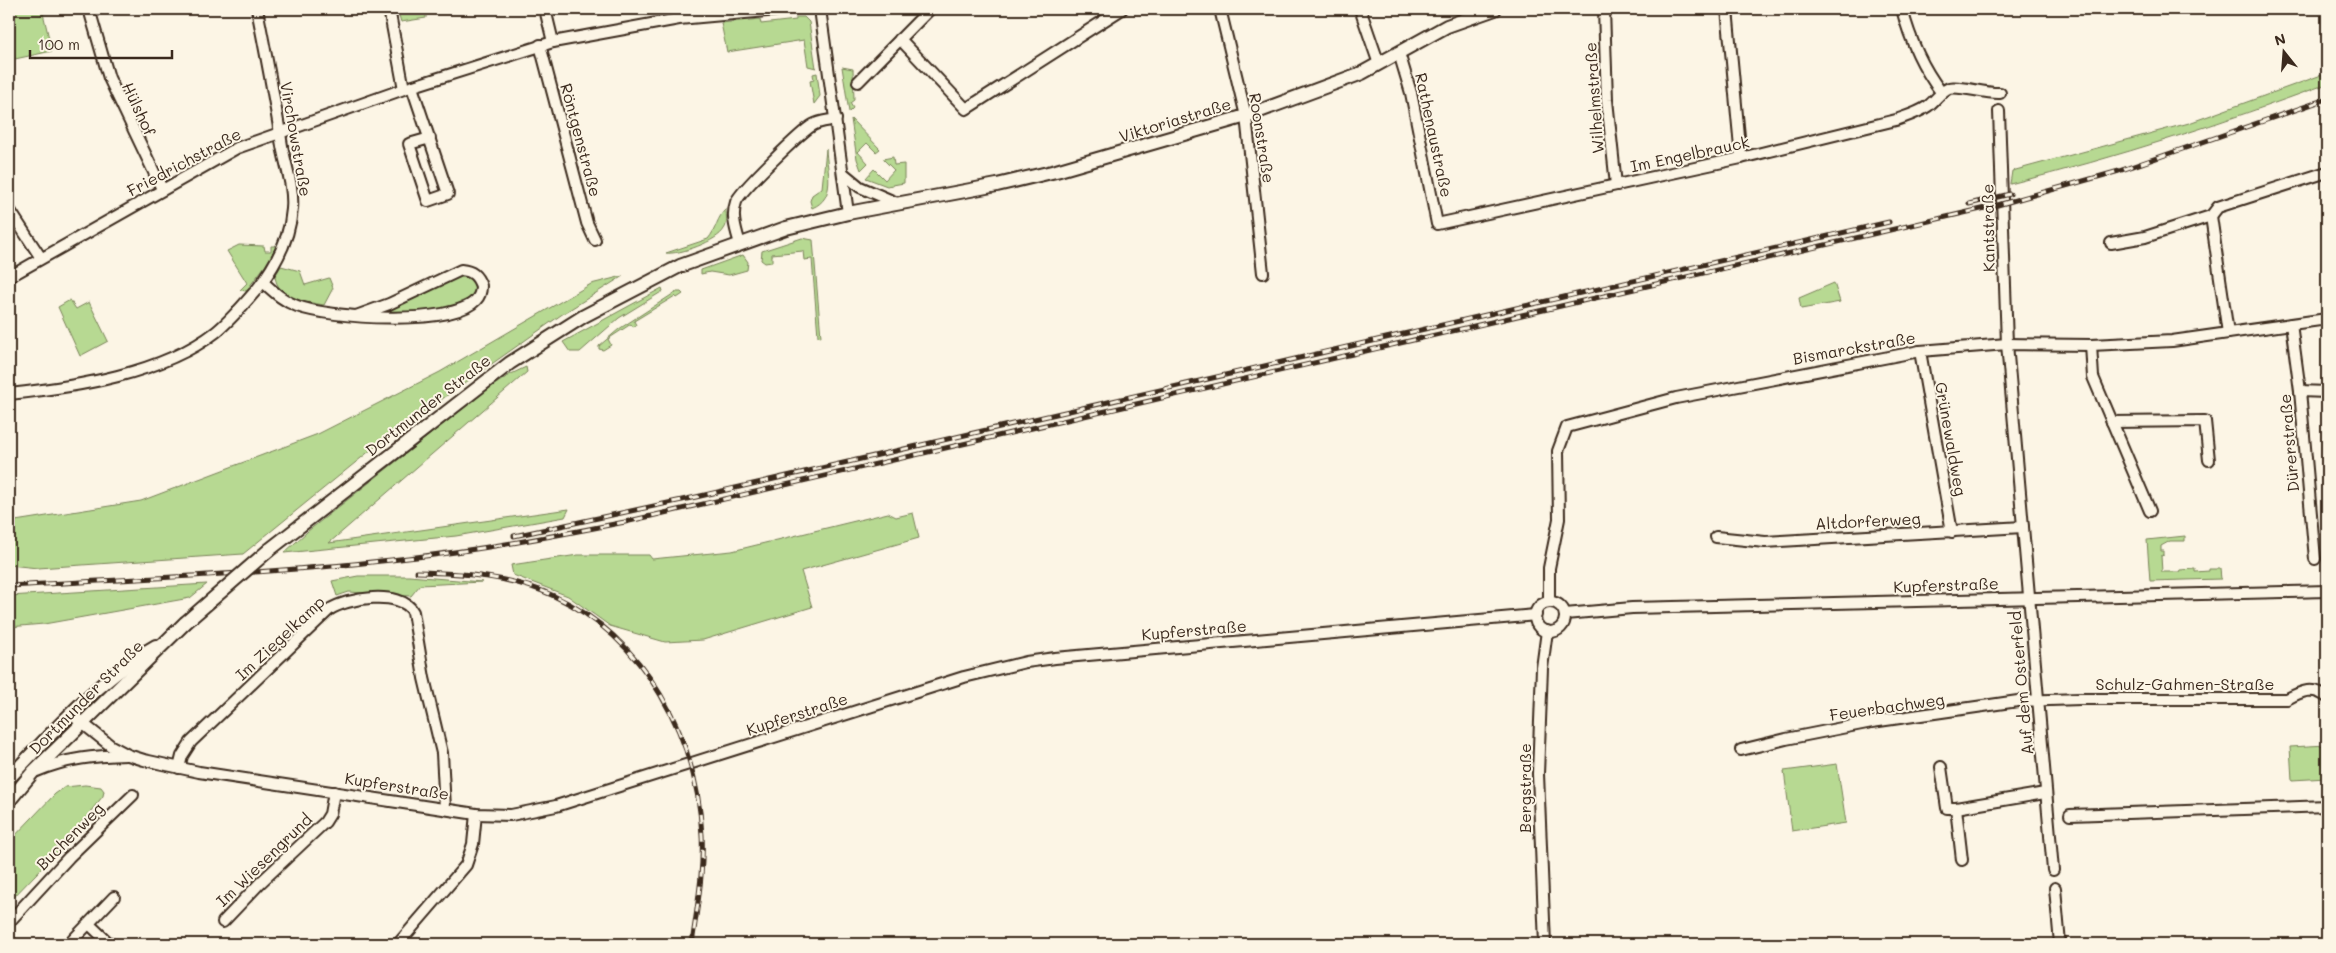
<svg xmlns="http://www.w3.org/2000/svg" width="2336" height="953" font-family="Mali,sans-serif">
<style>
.green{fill:#b7d992;stroke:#798258}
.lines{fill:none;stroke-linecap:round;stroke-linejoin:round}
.minor-casing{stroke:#3b2a1e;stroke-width:14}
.major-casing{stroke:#3b2a1e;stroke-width:16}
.minor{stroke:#fcf5e5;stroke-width:10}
.major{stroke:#fcf5e5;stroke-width:12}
.rail-casing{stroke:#3b2a1e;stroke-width:5}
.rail{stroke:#fcf5e5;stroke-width:3;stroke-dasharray:9;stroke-linecap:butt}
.major-bridge-casing{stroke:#3b2a1e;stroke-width:16;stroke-linecap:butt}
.major-bridge{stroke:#fcf5e5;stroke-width:12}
.labels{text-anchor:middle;stroke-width:4;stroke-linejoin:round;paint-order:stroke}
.street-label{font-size:16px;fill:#3b2a1e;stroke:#fcf5e5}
</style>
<rect width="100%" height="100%" fill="#fcf5e5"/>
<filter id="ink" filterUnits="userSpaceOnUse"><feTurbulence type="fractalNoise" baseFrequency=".02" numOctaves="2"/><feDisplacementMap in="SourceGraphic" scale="10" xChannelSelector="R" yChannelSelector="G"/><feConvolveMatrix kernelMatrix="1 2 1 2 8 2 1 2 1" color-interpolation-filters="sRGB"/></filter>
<g filter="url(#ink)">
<g class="green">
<path d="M9 9H42L52 51 15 59 9 39Z"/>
<path d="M397 9H426V18L401 22Z"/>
<path d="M796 17H804L809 22 816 68 808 66 804 40 727 52 721 23 760 19 761 24 796 20Z"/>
<path d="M842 67 853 69 854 100 850 103 853 108 849 112Z"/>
<path d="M817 73 820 96 814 104 810 81 814 80 813 74Z"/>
<path d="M2327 73V84C2222 123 2119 157 2010 184L2012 171 2189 123Z"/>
<path d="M851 119 880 149 876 152 867 143 858 152 868 163 861 170 857 159Z"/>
<path d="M826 149C827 171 837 198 812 208L810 201 812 195 822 188Z"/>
<path d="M893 157 894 165 904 164V183L887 186 866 178 874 169 885 180 894 170 883 159Z"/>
<path d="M726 209C726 216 728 224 724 229 718 241 679 255 666 253L708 239C716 230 717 217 726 209Z"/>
<path d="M802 238 813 240 821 337 818 336 812 259 804 260 803 251 772 254V262L765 263 761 260 762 251Z"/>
<path d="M239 245 264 246 265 251H271V246H277L265 266 246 291 240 290 247 283 227 251Z"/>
<path d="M743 255 748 262 747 270 729 275 710 272 701 274V270Z"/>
<path d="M281 266 300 271 305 285 329 278 333 288 324 305C306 302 277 299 275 276Z"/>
<path d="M462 273 475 278 478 290 467 304 418 314 377 315 376 312Z"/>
<path d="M623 276 561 315 377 445 243 554 38 568 9 565V522L141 501 318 434 440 372 591 284Z"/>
<path d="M1834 283 1840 302 1801 309 1799 298Z"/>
<path d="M662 288 663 291 619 318 580 352H570L563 342Z"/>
<path d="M676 292H681L683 294 677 298 675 296 634 321 636 325 633 327 631 324 608 339 611 345 603 350 599 349V346L619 329Z"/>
<path d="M70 300 76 309 89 302 108 341 80 356 58 307Z"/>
<path d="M526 367 527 372 329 543 569 509 565 517 456 536 284 553 308 531 484 392 509 375Z"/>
<path d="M888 513 896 517 913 513 919 538 801 571 812 607 703 640 665 642 610 626 568 596 513 575 511 565 578 555H649L652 559 732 551Z"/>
<path d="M2185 536V541H2170L2161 546V551H2164V555L2161 556 2162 572H2179L2180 570 2195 569V572L2209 571V569H2220L2221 579 2150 581 2147 540Z"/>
<path d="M358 576H409L482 582 420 585 411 596 349 592 337 596 332 581Z"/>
<path d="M207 584 190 598 44 624 9 627V596Z"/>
<path d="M2327 745V778L2292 780 2290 747Z"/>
<path d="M1837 764 1846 823 1792 831 1784 771Z"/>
<path d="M85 785 101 787 104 791 103 796 61 848 9 902V842L55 794 65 787Z"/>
</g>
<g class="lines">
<defs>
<g id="minor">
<path d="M89 9 109 78 162 189"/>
<path d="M389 9 404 89"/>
<path d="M545 9 553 42"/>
<path d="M820 9 848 213"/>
<path d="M1220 9 1246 116 1263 273"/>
<path d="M1360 9 1379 64"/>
<path d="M1604 9 1607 100 1616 185"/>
<path d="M1727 9 1741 158"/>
<path d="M1902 9C1910 40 1922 67 1941 92"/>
<path d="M900 39 966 109 1122 9"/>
<path d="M540 45 587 223 595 240"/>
<path d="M1399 53 1411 93 1437 224 1741 158 1896 120C1907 116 1918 113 1928 106 1936 100 1940 92 1949 88 1960 85 1985 94 2000 93"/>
<path d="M858 82 930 9"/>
<path d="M412 87 448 194 428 201 409 144 430 138"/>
<path d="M1999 111 2007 344 2053 870"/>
<path d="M843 173 860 187 897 203"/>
<path d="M9 209 41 258"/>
<path d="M2211 216 2228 333"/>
<path d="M2111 243 2145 237 2211 216 2218 207 2327 172"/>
<path d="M740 244C736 230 731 216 736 202 740 191 802 131 813 125 820 121 828 121 836 119"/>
<path d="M9 277 237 148 404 89 553 42 679 19 790 9"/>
<path d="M263 282C273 291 283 301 297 306 329 318 451 327 476 300 480 296 481 291 481 286 477 275 472 271 461 270L389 304 356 316"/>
<path d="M2291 324 2300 391 2315 559"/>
<path d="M2091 345 2093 377 2150 511"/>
<path d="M1920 351 1952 532"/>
<path d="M2300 391 2327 392"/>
<path d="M9 394C76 387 162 374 216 332 232 319 245 303 258 288 275 266 290 238 292 209 294 188 286 167 282 146 275 100 266 55 257 9"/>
<path d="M2112 422 2205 421 2209 460"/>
<path d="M1716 537 1765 542 2023 527"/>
<path d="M1549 602V568L1559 519 1558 451 1567 427 1676 398 1920 351 2007 344 2091 345 2172 341 2327 319"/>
<circle cx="1550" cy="617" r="15"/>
<path d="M1565 614 1632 608 2327 591"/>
<path d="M71 714 111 746 128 755 144 760 199 772 476 814 511 815 556 806 964 677 1026 662 1055 658 1536 615"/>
<path d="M1741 750 1786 739 1872 722 2018 701 2081 699H2287C2302 691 2313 686 2327 697"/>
<path d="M1941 767 1947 808H1956L2045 793"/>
<path d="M179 768 182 756 191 742 329 610C346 598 401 589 413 612L424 678 442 753 445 808"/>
<path d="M37 771C67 758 95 756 127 755"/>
<path d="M1956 808 1962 860"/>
<path d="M2070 815 2327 806"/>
<path d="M2055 888 2060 944"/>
<path d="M9 922 69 857 133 795"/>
<path d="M223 922 260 883 325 822 330 814 334 792"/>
<path d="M89 924 110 944"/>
<path d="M9 941 12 944"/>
<path d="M69 944 114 897"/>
<path d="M398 944 466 865 473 844 476 814"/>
<path d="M1545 944 1538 774 1542 668 1547 631"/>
</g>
<g id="major">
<path d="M269 550 510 363 584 316 680 266 786 228 848 213 997 185 1056 171 1246 116 1362 73 1447 26 1495 9"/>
<path d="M9 778C53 732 100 678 156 646"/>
<path d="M9 801 33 772 185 623"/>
</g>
</defs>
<use href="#minor" class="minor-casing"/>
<use href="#major" class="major-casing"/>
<use href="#minor" class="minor"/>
<use href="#major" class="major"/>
<defs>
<g id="rail">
<path d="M1969 204 2010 194"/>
<path d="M514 536 696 497 1889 222"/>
<path d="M417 572C462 573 512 576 554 596 646 639 697 737 702 835 704 871 697 908 692 944"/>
<path d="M9 586C142 578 276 574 408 558 481 550 553 536 625 522L1994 206 2119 171 2327 99"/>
</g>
</defs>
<use href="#rail" class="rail-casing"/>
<use href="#rail" class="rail"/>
<defs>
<path id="major-bridge" d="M185 623 269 550"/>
</defs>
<use href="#major-bridge" class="major-bridge-casing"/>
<use href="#major-bridge" class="major-bridge"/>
</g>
</g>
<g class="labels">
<g class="street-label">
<text transform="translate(1594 98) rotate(-94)" y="6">Wilhelmstraße</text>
<text transform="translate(139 109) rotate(65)" y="6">Hülshof</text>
<text transform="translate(1175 120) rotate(-17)" y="6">Viktoriastraße</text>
<text transform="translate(1434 135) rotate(78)" y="6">Rathenaustraße</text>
<text transform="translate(1262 138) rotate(81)" y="6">Roonstraße</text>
<text transform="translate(296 139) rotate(80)" y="6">Virchowstraße</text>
<text transform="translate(581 140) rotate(75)" y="6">Röntgenstraße</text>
<text transform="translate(1690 154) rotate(-12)" y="6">Im Engelbrauck</text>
<text transform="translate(184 162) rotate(-28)" y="6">Friedrichstraße</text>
<text transform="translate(1988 228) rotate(-91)" y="6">Kantstraße</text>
<text transform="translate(1854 348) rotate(-10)" y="6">Bismarckstraße</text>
<text transform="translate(428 405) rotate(-38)" y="6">Dortmunder Straße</text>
<text transform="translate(1951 439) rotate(80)" y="6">Grünewaldweg</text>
<text transform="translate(2289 443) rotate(-95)" y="6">Dürerstraße</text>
<text transform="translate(1868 521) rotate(-3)" y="6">Altdorferweg</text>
<text transform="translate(1946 585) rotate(-2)" y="6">Kupferstraße</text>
<text transform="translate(1194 630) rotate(-5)" y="6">Kupferstraße</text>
<text transform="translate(280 638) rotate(-43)" y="6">Im Ziegelkamp</text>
<text transform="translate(2021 683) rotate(-95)" y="6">Auf dem Osterfeld</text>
<text x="2185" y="690">Schulz-Gahmen-Straße</text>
<text transform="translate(86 697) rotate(-45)" y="6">Dortmunder Straße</text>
<text transform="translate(1887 707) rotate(-8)" y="6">Feuerbachweg</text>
<text transform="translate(797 714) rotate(-18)" y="6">Kupferstraße</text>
<text transform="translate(397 786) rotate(9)" y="6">Kupferstraße</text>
<text transform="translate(1525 788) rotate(-90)" y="6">Bergstraße</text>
<text transform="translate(70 836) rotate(-45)" y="6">Buchenweg</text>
<text transform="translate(264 860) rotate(-44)" y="6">Im Wiesengrund</text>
</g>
</g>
<rect width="2336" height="953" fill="none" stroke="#fcf5e5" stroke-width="30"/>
<rect x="15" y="15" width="2306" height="923" fill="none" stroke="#3b2a1e" stroke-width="2" filter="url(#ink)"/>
<g transform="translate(2284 52) rotate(343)" stroke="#fcf5e5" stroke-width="4" paint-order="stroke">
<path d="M0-4L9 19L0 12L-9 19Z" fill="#3b2a1e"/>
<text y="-8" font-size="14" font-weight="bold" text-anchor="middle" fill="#3b2a1e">N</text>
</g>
<path d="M30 50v8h142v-8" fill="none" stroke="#3b2a1e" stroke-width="2.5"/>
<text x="38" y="50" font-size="15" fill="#3b2a1e" stroke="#fcf5e5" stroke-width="4" paint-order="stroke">100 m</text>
</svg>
